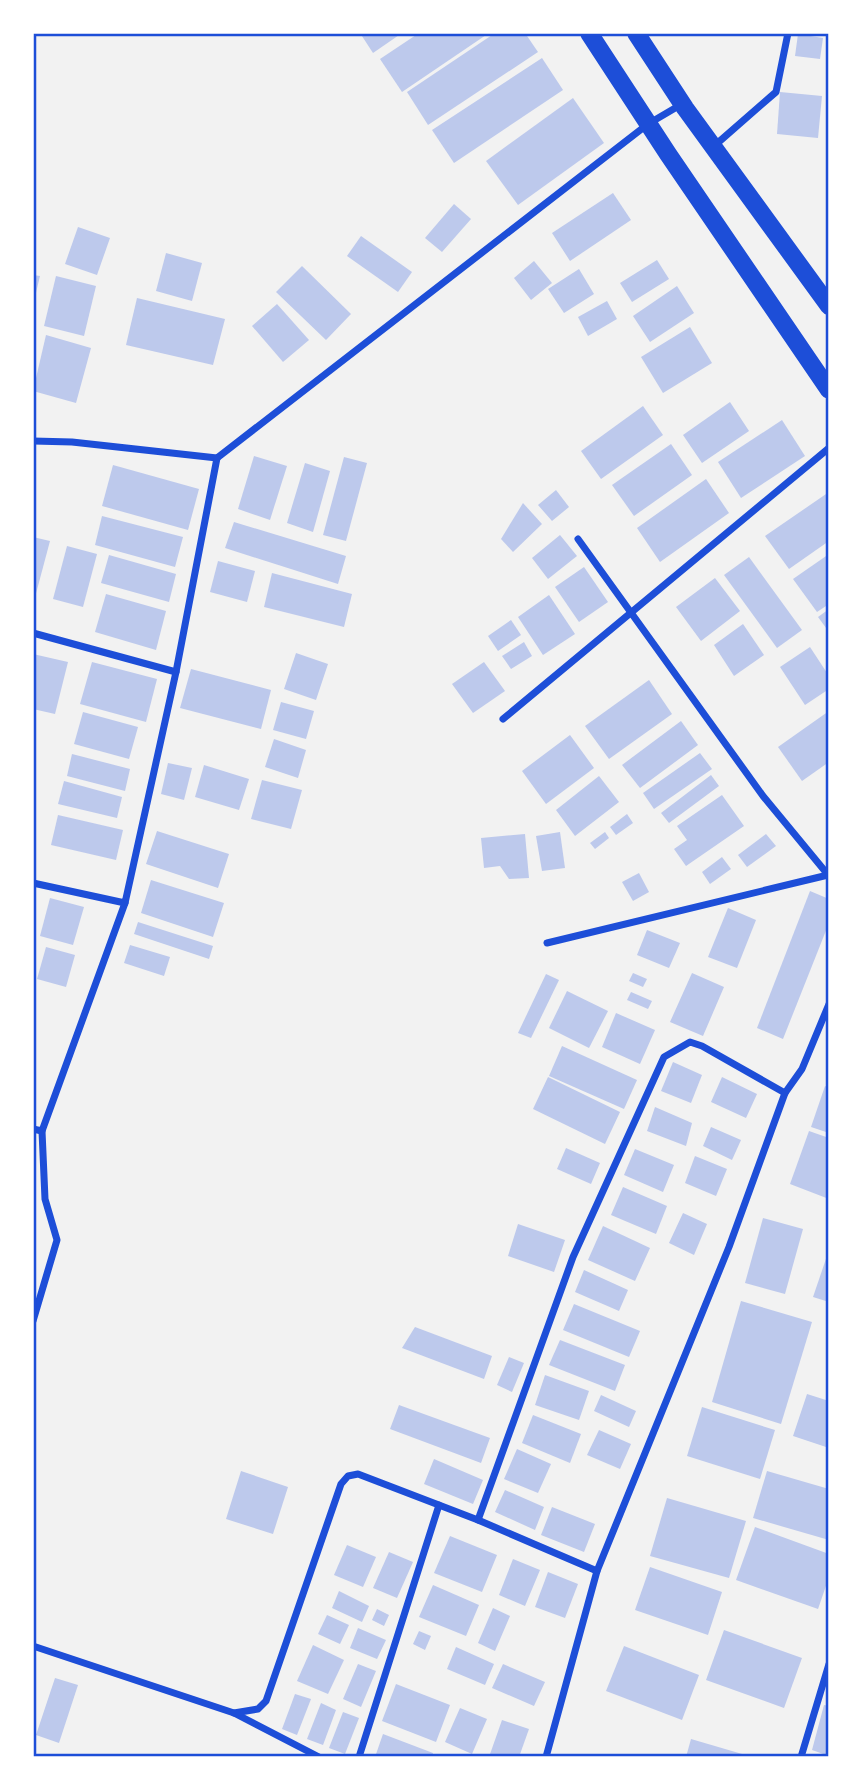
<svg xmlns="http://www.w3.org/2000/svg" width="862" height="1790" font-family="Spectral,serif">
<style>
.building{fill:#bdc9ec}
.lines{fill:none;stroke-linecap:round;stroke-linejoin:round}
.minor{stroke:#1d4ed8;stroke-width:7}
.primary{stroke:#1d4ed8;stroke-width:18}
.neatline{fill:none;stroke:#1d4ed8;stroke-width:2.5}
</style>
<rect width="100%" height="100%" fill="#f2f2f2"/>
<g class="building">
<path d="M360 33H402L373 53Z"/>
<path d="M419 33H489L402 92 380 59Z"/>
<path d="M495 33H525L538 52 428 125 407 92Z"/>
<path d="M798 34 823 38 820 59 795 56Z"/>
<path d="M542 58 563 90 454 163 432 130Z"/>
<path d="M780 92 822 96 818 138 777 134Z"/>
<path d="M573 98 604 143 518 205 486 161Z"/>
<path d="M613 193 631 220 570 261 552 233Z"/>
<path d="M454 204 471 219 442 252 425 238Z"/>
<path d="M78 227 110 238 97 275 65 264Z"/>
<path d="M361 236 412 272 398 292 347 256Z"/>
<path d="M166 253 202 263 192 301 156 291Z"/>
<path d="M657 260 669 279 632 302 620 283Z"/>
<path d="M534 261 552 283 531 300 514 278Z"/>
<path d="M302 266 351 314 326 340 276 292Z"/>
<path d="M579 269 594 294 564 313 548 289Z"/>
<path d="M33 275 40 276 34 301H33Z"/>
<path d="M56 276 96 286 84 336 44 326Z"/>
<path d="M677 286 694 313 650 342 633 316Z"/>
<path d="M137 298 225 319 213 365 126 345Z"/>
<path d="M607 301 617 319 588 336 578 317Z"/>
<path d="M277 304 309 340 283 362 252 326Z"/>
<path d="M690 327 712 363 663 393 641 357Z"/>
<path d="M46 335 91 348 76 403 33 391Z"/>
<path d="M730 402 749 431 702 463 683 435Z"/>
<path d="M643 406 663 435 601 479 581 451Z"/>
<path d="M782 420 805 456 741 498 718 462Z"/>
<path d="M671 444 692 475 634 516 612 485Z"/>
<path d="M254 456 287 466 270 520 238 509Z"/>
<path d="M344 457 367 463 346 541 323 535Z"/>
<path d="M305 463 330 471 313 532 287 523Z"/>
<path d="M113 465 199 489 188 530 102 506Z"/>
<path d="M706 479 729 513 660 562 637 528Z"/>
<path d="M556 490 569 507 552 521 538 505Z"/>
<path d="M829 492V541L789 569 765 536Z"/>
<path d="M523 503 542 524 513 552 501 539Z"/>
<path d="M102 516 183 537 175 567 95 545Z"/>
<path d="M234 522 346 556 338 584 225 548Z"/>
<path d="M560 535 577 556 548 579 532 558Z"/>
<path d="M33 537 50 541 34 601H33Z"/>
<path d="M67 546 97 554 83 607 53 599Z"/>
<path d="M829 554V604L817 612 793 579Z"/>
<path d="M109 555 176 574 169 602 101 583Z"/>
<path d="M749 557 802 630 777 648 724 575Z"/>
<path d="M218 561 255 571 247 602 210 592Z"/>
<path d="M584 567 608 602 579 622 555 587Z"/>
<path d="M272 573 352 594 344 627 264 607Z"/>
<path d="M715 578 740 611 701 641 676 607Z"/>
<path d="M106 594 166 611 156 650 95 632Z"/>
<path d="M549 595 575 634 543 655 518 617Z"/>
<path d="M829 609V632L818 617Z"/>
<path d="M511 620 521 635 498 651 488 636Z"/>
<path d="M743 624 764 655 734 676 714 645Z"/>
<path d="M524 642 532 656 511 669 502 656Z"/>
<path d="M810 647 829 676V689L805 705 780 667Z"/>
<path d="M296 653 328 664 316 700 284 689Z"/>
<path d="M33 654 68 662 55 714 33 709Z"/>
<path d="M92 662 157 679 146 722 80 704Z"/>
<path d="M484 662 505 691 473 713 452 684Z"/>
<path d="M191 669 271 690 261 729 180 708Z"/>
<path d="M649 680 672 714 609 759 585 726Z"/>
<path d="M281 702 314 711 306 739 273 730Z"/>
<path d="M829 711V762L802 781 778 747Z"/>
<path d="M83 712 138 727 129 759 74 744Z"/>
<path d="M681 721 698 745 640 788 622 765Z"/>
<path d="M570 735 594 768 546 804 522 771Z"/>
<path d="M274 739 306 750 298 778 265 767Z"/>
<path d="M700 753 712 769 654 809 643 793Z"/>
<path d="M72 754 130 769 125 791 67 776Z"/>
<path d="M168 763 192 768 184 800 161 794Z"/>
<path d="M204 765 249 779 239 810 195 797Z"/>
<path d="M711 775 719 786 669 823 661 813Z"/>
<path d="M599 776 619 802 575 836 556 810Z"/>
<path d="M262 780 302 790 291 829 251 819Z"/>
<path d="M64 781 122 797 117 818 58 804Z"/>
<path d="M722 795 744 826 686 866 674 849 687 840 677 826Z"/>
<path d="M627 814 633 823 616 835 610 827Z"/>
<path d="M58 815 123 830 116 860 51 845Z"/>
<path d="M157 831 229 854 218 888 146 864Z"/>
<path d="M560 832 565 868 542 871 536 836Z"/>
<path d="M605 832 609 838 595 849 590 843Z"/>
<path d="M525 834 529 878 509 879 500 866 484 868 481 838Z"/>
<path d="M766 834 776 846 747 867 738 855Z"/>
<path d="M722 857 731 869 710 884 702 872Z"/>
<path d="M639 873 649 892 633 901 622 882Z"/>
<path d="M151 880 224 903 213 937 141 913Z"/>
<path d="M810 891 829 899V923L783 1039 757 1028Z"/>
<path d="M50 898 84 907 73 945 40 936Z"/>
<path d="M728 908 756 920 737 968 708 957Z"/>
<path d="M138 922 213 946 209 959 134 934Z"/>
<path d="M647 930 680 943 669 968 637 955Z"/>
<path d="M130 945 170 957 164 976 124 963Z"/>
<path d="M46 947 75 955 66 987 37 979Z"/>
<path d="M633 973 647 979 643 987 629 981Z"/>
<path d="M692 973 724 987 703 1036 670 1022Z"/>
<path d="M546 974 559 980 531 1038 518 1033Z"/>
<path d="M567 991 608 1011 589 1048 549 1028Z"/>
<path d="M631 992 652 1001 648 1009 627 1000Z"/>
<path d="M616 1013 655 1030 640 1064 602 1047Z"/>
<path d="M562 1046 637 1080 624 1109 549 1076Z"/>
<path d="M673 1062 702 1075 691 1103 661 1091Z"/>
<path d="M548 1077 620 1112 605 1144 533 1109Z"/>
<path d="M722 1077 757 1094 746 1118 711 1102Z"/>
<path d="M825 1086 829 1088V1133L811 1127Z"/>
<path d="M655 1107 692 1123 686 1146 647 1131Z"/>
<path d="M711 1127 741 1140 732 1160 703 1146Z"/>
<path d="M809 1131 829 1138V1199L790 1184Z"/>
<path d="M566 1148 600 1163 591 1184 557 1169Z"/>
<path d="M635 1149 674 1165 663 1192 624 1175Z"/>
<path d="M695 1156 727 1169 716 1196 685 1183Z"/>
<path d="M623 1187 667 1206 656 1234 611 1215Z"/>
<path d="M683 1213 707 1224 694 1255 669 1243Z"/>
<path d="M763 1218 803 1229 785 1294 745 1283Z"/>
<path d="M518 1224 565 1240 554 1272 508 1256Z"/>
<path d="M603 1226 650 1248 635 1281 588 1260Z"/>
<path d="M829 1250V1302L813 1297Z"/>
<path d="M584 1270 628 1290 619 1311 575 1292Z"/>
<path d="M741 1301 812 1322 781 1424 712 1402Z"/>
<path d="M574 1304 640 1331 629 1357 563 1330Z"/>
<path d="M415 1327 492 1356 484 1379 402 1348Z"/>
<path d="M560 1340 625 1365 615 1391 549 1365Z"/>
<path d="M509 1357 524 1363 512 1392 497 1385Z"/>
<path d="M545 1375 589 1391 579 1420 535 1405Z"/>
<path d="M807 1394 829 1401V1448L793 1436Z"/>
<path d="M601 1395 636 1411 629 1427 594 1411Z"/>
<path d="M399 1405 490 1438 481 1463 390 1429Z"/>
<path d="M702 1407 775 1430 760 1479 687 1456Z"/>
<path d="M533 1415 581 1434 570 1463 522 1443Z"/>
<path d="M599 1430 631 1444 620 1469 587 1455Z"/>
<path d="M517 1449 551 1464 538 1493 504 1479Z"/>
<path d="M434 1459 483 1480 473 1504 424 1484Z"/>
<path d="M241 1471 288 1487 273 1534 226 1519Z"/>
<path d="M767 1471 829 1489V1540L753 1518Z"/>
<path d="M505 1490 544 1507 535 1530 495 1512Z"/>
<path d="M667 1498 746 1521 729 1578 650 1556Z"/>
<path d="M552 1507 595 1524 584 1552 541 1535Z"/>
<path d="M755 1527 829 1554V1577L818 1609 736 1580Z"/>
<path d="M450 1536 497 1555 482 1592 434 1573Z"/>
<path d="M347 1545 376 1557 363 1587 334 1575Z"/>
<path d="M389 1552 413 1562 397 1598 373 1588Z"/>
<path d="M513 1559 540 1570 525 1606 499 1595Z"/>
<path d="M650 1567 722 1592 708 1635 635 1610Z"/>
<path d="M548 1572 578 1584 565 1618 535 1607Z"/>
<path d="M433 1585 479 1605 466 1636 419 1617Z"/>
<path d="M339 1591 369 1606 362 1622 332 1608Z"/>
<path d="M493 1608 510 1616 495 1651 478 1643Z"/>
<path d="M377 1609 389 1615 384 1626 372 1620Z"/>
<path d="M327 1615 349 1625 340 1644 318 1634Z"/>
<path d="M358 1628 386 1640 377 1659 350 1648Z"/>
<path d="M724 1630 802 1658 784 1708 706 1680Z"/>
<path d="M419 1631 431 1636 425 1650 413 1644Z"/>
<path d="M313 1645 344 1660 328 1694 297 1681Z"/>
<path d="M624 1646 699 1675 682 1720 606 1691Z"/>
<path d="M456 1647 494 1664 485 1685 447 1669Z"/>
<path d="M358 1664 376 1671 361 1707 343 1699Z"/>
<path d="M503 1664 545 1682 534 1706 492 1688Z"/>
<path d="M55 1678 78 1685 59 1743 36 1735Z"/>
<path d="M396 1684 450 1705 436 1742 382 1721Z"/>
<path d="M295 1694 311 1699 297 1735 282 1729Z"/>
<path d="M321 1703 336 1710 323 1745 307 1739Z"/>
<path d="M824 1705 829 1706V1756L812 1750Z"/>
<path d="M460 1708 487 1719 472 1754 445 1742Z"/>
<path d="M343 1712 359 1718 345 1754 329 1748Z"/>
<path d="M502 1720 529 1729 519 1757H489Z"/>
<path d="M383 1734 433 1753 432 1757H375Z"/>
<path d="M691 1739 749 1756V1757H686Z"/>
</g>
<g class="lines">
<g class="minor">
<path d="M713 147 776 92 788 33"/>
<path d="M33 441 72 442 217 458 648 124 682 104"/>
<path d="M578 539 763 796 829 876"/>
<path d="M33 633 176 672"/>
<path d="M503 719 829 448"/>
<path d="M33 883 125 903 176 672 217 458"/>
<path d="M547 943 828 875"/>
<path d="M33 1129 42 1131 125 903"/>
<path d="M33 1321 57 1240 45 1199 42 1131"/>
<path d="M478 1520 573 1257 664 1057 690 1042 702 1046 785 1093"/>
<path d="M33 1646 234 1713 319 1757"/>
<path d="M234 1713 258 1709 266 1701 341 1484 348 1476 358 1474 478 1520 597 1571"/>
<path d="M359 1757 439 1505"/>
<path d="M546 1757 597 1571 729 1247 785 1093 802 1069 829 1004"/>
<path d="M801 1757 829 1664"/>
</g>
<g class="primary">
<path d="M589 33 668 154 829 390"/>
<path d="M636 33 685 108 829 306"/>
</g>
</g>
<rect width="862" height="1790" fill="none" stroke="#ffffff" stroke-width="70"/>
<rect x="35" y="35" width="792" height="1720" class="neatline"/>
</svg>
